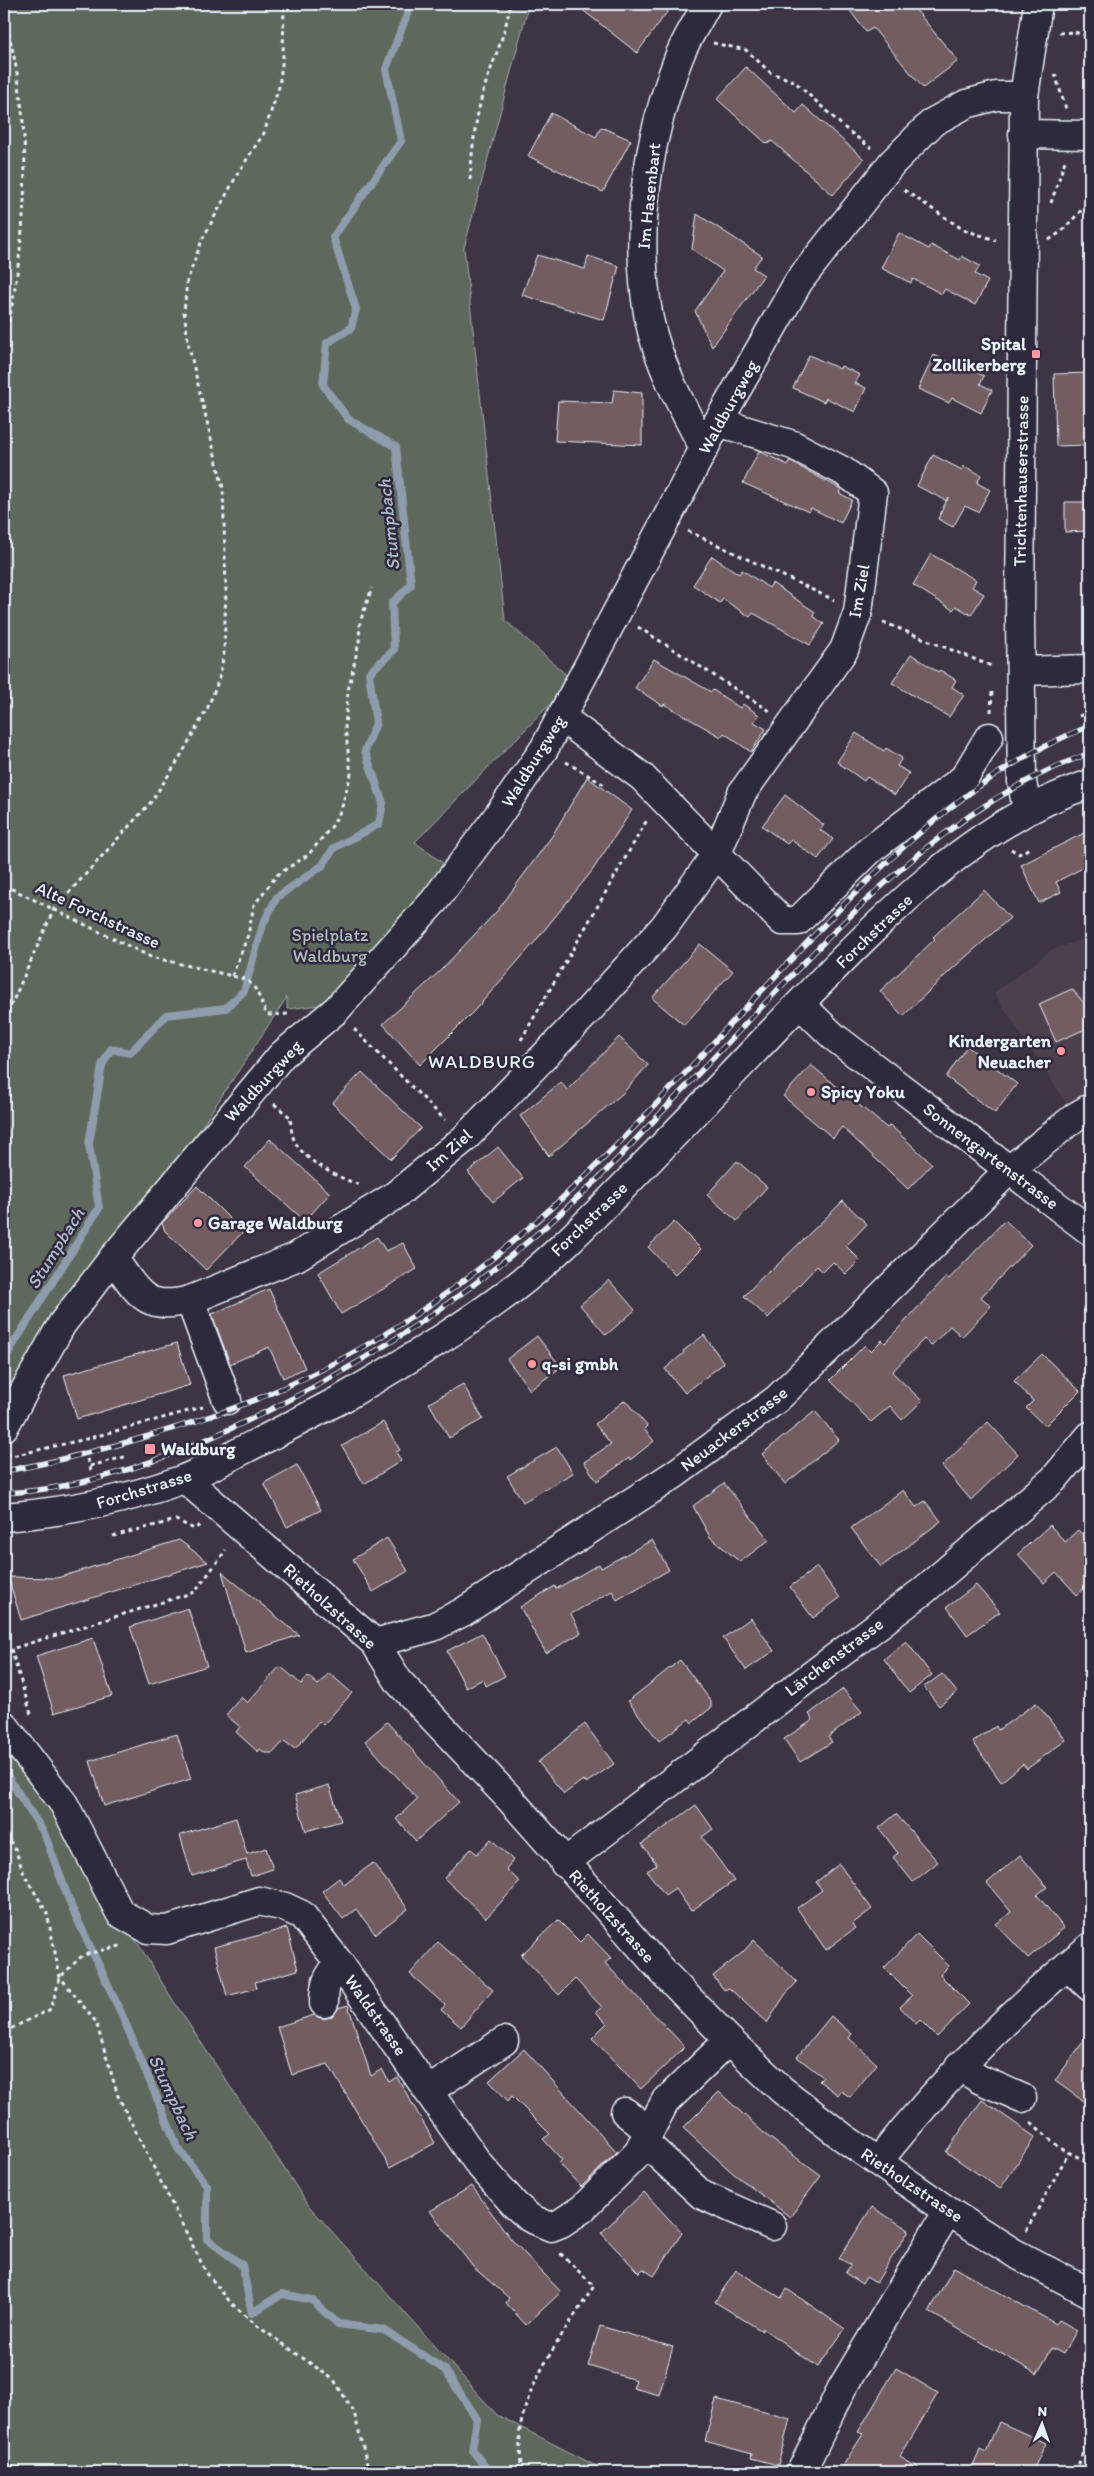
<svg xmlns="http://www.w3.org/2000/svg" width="1094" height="2476" font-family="Itim,sans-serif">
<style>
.built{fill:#4d404d}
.green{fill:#5e685c;stroke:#a3acaa}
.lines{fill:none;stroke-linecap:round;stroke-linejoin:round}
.stream{stroke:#8f9cae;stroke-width:8}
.building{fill:#735d61;stroke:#e8f1f8}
.minor-casing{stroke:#e8f1f8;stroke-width:31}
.major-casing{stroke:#e8f1f8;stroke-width:31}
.path{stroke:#e8f1f8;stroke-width:3;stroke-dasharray:4 4;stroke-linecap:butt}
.minor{stroke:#2f2a3d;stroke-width:28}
.major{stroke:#2f2a3d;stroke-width:28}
.rail-casing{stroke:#e8f1f8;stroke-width:5.5}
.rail{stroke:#2f2a3d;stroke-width:4;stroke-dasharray:11;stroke-linecap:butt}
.poi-dot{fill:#ff9aa2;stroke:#2f2a3d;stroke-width:2}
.labels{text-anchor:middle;stroke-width:5;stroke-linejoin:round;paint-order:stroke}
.street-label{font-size:18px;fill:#e8f1f8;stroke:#2f2a3d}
.poi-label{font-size:18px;font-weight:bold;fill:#e8f1f8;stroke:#2f2a3d;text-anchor:start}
.park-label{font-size:18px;fill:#b1baba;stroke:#2f2a3d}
.water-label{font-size:19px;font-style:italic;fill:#adb8c7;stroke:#2f2a3d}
.neighbourhood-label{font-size:19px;letter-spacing:1px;fill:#e8f1f8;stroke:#2f2a3d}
</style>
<rect width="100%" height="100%" fill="#3d3444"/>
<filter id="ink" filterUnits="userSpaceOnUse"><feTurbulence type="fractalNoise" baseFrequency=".02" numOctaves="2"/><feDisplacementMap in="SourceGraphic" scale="10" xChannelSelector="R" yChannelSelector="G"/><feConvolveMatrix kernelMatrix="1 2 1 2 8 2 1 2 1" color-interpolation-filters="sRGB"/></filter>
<g filter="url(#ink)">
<path class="built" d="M1090 937V1108L1075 1117 994 993 1053 949Z"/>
<g class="green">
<path d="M4 4H529L464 248 505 620 573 681 415 842 448 867 329 1004 287 1009V997L4 1427Z"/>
<path d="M4 1725 169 1994 309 2206 497 2415 608 2472H4Z"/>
</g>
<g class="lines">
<g class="stream">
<path d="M4 1359 99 1208 89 1144 102 1065 111 1049 130 1053 166 1015 226 1008 244 991 263 924 277 897 322 866 334 848 379 824 383 803 365 751 376 723 369 673 394 650 392 603 411 585 396 447 348 419 323 385 327 343 351 328 356 309 333 237 401 141 386 69 411 4"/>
<path d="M4 1771 44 1833 72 1908 122 2015 178 2148 207 2186V2239L242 2265 252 2313 282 2294 312 2300 338 2324 384 2330 445 2370 477 2419 472 2450 489 2472"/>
</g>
</g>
<g class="building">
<path d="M575 4H673L637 53Z"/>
<path d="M845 4H911L958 61 923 88 873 28 866 32Z"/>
<path d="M746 67 796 113 803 105 864 159 833 195 772 141 767 144 717 99Z"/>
<path d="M551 113 596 137 601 127 631 140 603 192 528 156Z"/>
<path d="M697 214 762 256 753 268 764 275 712 347 695 311 723 271 692 249Z"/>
<path d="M899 233 929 249 931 245 960 260 962 256 980 266 975 274 988 281 975 305 945 289 942 294 913 279 911 283 881 268Z"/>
<path d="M537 255 585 269 588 256 619 266 604 320 522 295Z"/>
<path d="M809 355 840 369 841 366 860 375 855 383 866 388 855 412 826 398 824 402 793 388Z"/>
<path d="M934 355 965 370 966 367 984 376 980 384 992 390 981 413 952 398 949 403 918 389Z"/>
<path d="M1090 373V445L1056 446 1054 374Z"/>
<path d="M614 390 642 393V445L555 441 558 401 612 403Z"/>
<path d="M759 451 788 465 789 461 841 489 839 493 852 500 841 523 811 508 809 512 743 483Z"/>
<path d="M933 455 962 470 964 466 981 475 977 483 990 490 978 512 965 506 953 527 938 519 948 497 947 501 917 486Z"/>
<path d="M1065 502H1090V531L1065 532Z"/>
<path d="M931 554 976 580 972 587 984 594 971 615 956 606 953 610 913 585Z"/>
<path d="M712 556 739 574 742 570 769 588 772 583 815 612 813 616 824 624 810 645 753 613 750 617 723 599 720 603 693 585Z"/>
<path d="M911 654 938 672 940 670 956 680 952 687 964 695 949 717 892 683Z"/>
<path d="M654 659 711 692 713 690 740 708 743 704 759 715 754 722 766 729 751 752 724 733 721 737 664 704 663 706 635 688Z"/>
<path d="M856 733 884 751 886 748 902 758 897 766 909 773 895 795 867 777 864 781 837 762Z"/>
<path d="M587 777 632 810 592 871 533 944 475 1010 420 1065 383 1024 440 971 498 910 552 836Z"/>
<path d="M785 795 824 825 820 830 833 839 818 859 791 840 787 844 762 826Z"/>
<path d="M1090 830V864L1056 882 1061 892 1039 903 1021 865Z"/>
<path d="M984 890 1010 918 951 970 903 1016 880 991 935 939 933 937Z"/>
<path d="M700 944 733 971 684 1025 652 998Z"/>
<path d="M1072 989 1090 1010V1027L1056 1042 1039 1004Z"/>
<path d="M619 1037 648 1065 623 1093 549 1156 520 1116 561 1082 567 1090Z"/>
<path d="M967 1046 1017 1084 995 1113 946 1077Z"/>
<path d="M811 1065 887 1128 890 1125 932 1164 908 1189 842 1127 833 1138 783 1096Z"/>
<path d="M362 1072 421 1128 391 1159 332 1103Z"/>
<path d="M270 1139 330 1193 305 1221 245 1167Z"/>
<path d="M498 1147 523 1178 493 1202 468 1172Z"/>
<path d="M737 1161 767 1187 737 1221 707 1195Z"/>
<path d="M197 1186 243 1232 206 1270 165 1231 162 1223Z"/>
<path d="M843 1201 867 1224 846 1246 860 1260 846 1274 833 1262 823 1272 817 1266 768 1318 744 1296 769 1270 771 1271Z"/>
<path d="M1005 1220 1031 1245 981 1297 991 1306 962 1337 950 1326 931 1346 924 1339 892 1372 922 1401 902 1420 890 1406 871 1422 830 1380 865 1345 871 1351 882 1340 885 1343 946 1277 949 1279Z"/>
<path d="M674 1222 701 1249 675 1275 648 1247Z"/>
<path d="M377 1237 386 1251 403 1243 417 1269 341 1314 318 1273Z"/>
<path d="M609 1280 635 1310 606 1335 580 1305Z"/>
<path d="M269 1289 305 1368 283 1378 269 1347 230 1364 212 1314Z"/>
<path d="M704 1335 724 1363 685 1393 665 1369 684 1353 683 1351Z"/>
<path d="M537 1336 561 1367 530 1390 507 1359Z"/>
<path d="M177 1343 190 1385 77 1419 64 1375Z"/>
<path d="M1042 1354 1080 1391 1045 1426 1026 1408 1033 1401 1014 1381Z"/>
<path d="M463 1384 483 1419 449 1438 429 1403Z"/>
<path d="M625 1400 647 1426 644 1429 654 1441 630 1460 629 1458 597 1481 584 1462 611 1444 595 1424Z"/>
<path d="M815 1411 839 1440 785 1484 762 1454Z"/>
<path d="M383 1422 400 1450 396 1452 401 1461 364 1484 342 1446Z"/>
<path d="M988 1422 1018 1454 971 1500 942 1466Z"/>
<path d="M557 1447 573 1473 523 1502 507 1476Z"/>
<path d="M297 1465 321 1510 287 1527 264 1483Z"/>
<path d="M724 1483 769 1540 740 1562 710 1537 693 1506Z"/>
<path d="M903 1490 916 1507 925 1501 941 1521 881 1567 851 1528Z"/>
<path d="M1050 1525 1065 1542 1078 1530 1090 1543V1583L1077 1595 1056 1572 1044 1583 1018 1554Z"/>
<path d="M387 1538 408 1571 373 1592 353 1559Z"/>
<path d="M179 1540 208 1562 21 1620 8 1577 57 1578Z"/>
<path d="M652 1540 669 1570 617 1600 612 1591 571 1614 581 1633 546 1653 520 1607 555 1586 556 1589 599 1564 601 1568Z"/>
<path d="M817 1567 840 1598 813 1618 790 1587Z"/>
<path d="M222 1572 299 1635 246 1653Z"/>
<path d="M976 1585 1000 1612 967 1635 947 1607Z"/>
<path d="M188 1608 207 1666 149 1684 130 1627Z"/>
<path d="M751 1618 774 1651 746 1670 723 1638Z"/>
<path d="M482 1633 505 1676 486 1686 483 1679 466 1688 447 1651Z"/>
<path d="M93 1638 112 1696 54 1713 36 1656Z"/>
<path d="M906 1641 932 1675 909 1693 884 1659Z"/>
<path d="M680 1660 711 1701V1708L692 1723 689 1719 659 1741 628 1701Z"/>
<path d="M280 1666 301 1684 308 1676 318 1685 329 1673 352 1693 323 1725 319 1721 295 1749 284 1741 273 1753H265L260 1749 258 1752 236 1732 240 1727 226 1715 241 1697 247 1703Z"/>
<path d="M942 1674 957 1692 939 1706 924 1687Z"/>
<path d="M843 1689 862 1712 828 1737 832 1742 800 1762 784 1739 813 1720 809 1714Z"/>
<path d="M1036 1703 1066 1740 1027 1769 1023 1764 1001 1782 973 1742 996 1726 998 1730Z"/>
<path d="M387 1722 459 1802 416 1841 396 1819 417 1799 365 1741Z"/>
<path d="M585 1724 614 1764 586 1783 583 1780 564 1794 538 1762Z"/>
<path d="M177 1734 191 1779 104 1806 90 1761Z"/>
<path d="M329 1785 341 1821 306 1831 295 1795Z"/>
<path d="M696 1805 713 1829 702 1837 734 1881 691 1911 675 1888 665 1895 647 1871 657 1865 642 1844Z"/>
<path d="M896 1814 938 1862 913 1882 893 1857 898 1853 879 1828Z"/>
<path d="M236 1818 247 1854 266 1848 273 1869 251 1876 246 1860 192 1876 180 1835Z"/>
<path d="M491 1839 513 1860 506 1869 520 1882 486 1918 444 1878 471 1849 477 1854Z"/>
<path d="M1020 1855 1047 1887 1037 1895 1064 1928 1028 1958 996 1924 1011 1912 987 1883Z"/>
<path d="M373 1863 408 1909 375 1934 356 1909 343 1919 322 1891 339 1878 344 1885Z"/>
<path d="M839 1864 872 1909 852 1924 855 1928 826 1950 797 1908 822 1890 816 1882Z"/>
<path d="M558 1920 580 1942 588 1934 611 1958 605 1963 685 2047 641 2089 592 2038 607 2023 596 2012 602 2007 575 1979 559 1995 521 1955Z"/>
<path d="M287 1928 298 1970 255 1982 257 1988 227 1996 214 1947Z"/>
<path d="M917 1934 949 1966 940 1975 969 2004 937 2037 920 2020 916 2024 900 2007 912 1996 884 1968Z"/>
<path d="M754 1940 797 1982 785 1995 767 2023 729 1988 724 1990 713 1976 742 1953Z"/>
<path d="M438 1942 493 1990 461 2027 441 2010 445 2005 410 1974Z"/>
<path d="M348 2005 371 2076 382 2069 389 2082 397 2077 435 2143 390 2168 328 2064 292 2075 277 2027 314 2015 323 2019 331 2017 338 2008Z"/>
<path d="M831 2016 852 2034 849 2038 877 2064 850 2097 841 2091 838 2095 819 2081 823 2077 797 2057Z"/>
<path d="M1090 2032V2106L1055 2081Z"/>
<path d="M524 2049 617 2152 581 2187 559 2163 562 2160 543 2139 550 2134 512 2096 508 2101 489 2081Z"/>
<path d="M719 2092 766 2135 821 2176 790 2217 734 2174 683 2128Z"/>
<path d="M982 2100 1035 2137 1000 2189 946 2152Z"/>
<path d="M472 2186 511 2239 561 2292 526 2325 506 2303 509 2298 473 2267 430 2211Z"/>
<path d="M644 2192 682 2233 654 2276 643 2269 639 2273 601 2233Z"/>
<path d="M872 2207 909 2230 876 2283 866 2277 862 2284 845 2273 851 2265 839 2258Z"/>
<path d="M954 2267 1056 2324 1059 2320 1077 2330 1063 2354 1052 2348 1037 2374 929 2312Z"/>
<path d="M736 2270 781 2298 787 2289 845 2329 818 2367 762 2328V2331L715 2302Z"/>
<path d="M600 2326 673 2347 659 2395 633 2388 636 2380 588 2366Z"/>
<path d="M896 2368 938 2393 900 2457 925 2472H839L863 2434 858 2432Z"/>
<path d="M716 2399 790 2419 778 2465 751 2458 752 2454 705 2441Z"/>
<path d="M999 2422 1046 2443 1032 2472H971L980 2449 986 2452Z"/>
</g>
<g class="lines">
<defs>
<g id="minor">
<path d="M1023 134 1090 135"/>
<path d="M704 448C683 409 658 363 649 319 633 231 647 140 679 57 686 39 698 21 707 4"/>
<path d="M1021 671 1090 669"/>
<path d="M561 717 642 777 782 921H798L870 850 964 778 989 737"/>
<path d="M1027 810 1022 782 1020 616 1024 96 1038 4"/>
<path d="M800 1004 834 1037 1090 1231"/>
<path d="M113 1258C138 1291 143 1312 190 1300L296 1257 393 1197 464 1139 588 1011 664 927 717 853 742 793 844 650 858 612 873 493 843 471 793 445 718 422"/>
<path d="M190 1300 227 1400"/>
<path d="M4 1427 62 1324 113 1258 282 1055 336 1010 435 900 497 817 544 749 718 422 799 281 892 163 933 122 966 104 996 96H1024"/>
<path d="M185 1479 375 1643 399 1682 509 1798 662 1971 729 2040 782 2090 844 2138 948 2211 1014 2253 1090 2293"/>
<path d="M375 1643 433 1627 463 1612 675 1474 777 1399 1008 1171 1075 1117 1090 1108"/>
<path d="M4 1725 64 1804 120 1913 148 1929 167 1930 259 1901 285 1907 302 1915 340 1964 478 2163 515 2205 530 2218 551 2227 561 2223 582 2209 638 2153 665 2102 729 2040"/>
<path d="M564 1863 923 1591 1054 1479 1090 1436"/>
<path d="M1067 1966 1090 1987"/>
<path d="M324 2003C324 1986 327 1975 340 1964"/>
<path d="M959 2066 979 2079 1022 2098"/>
<path d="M428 2091 504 2041"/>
<path d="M625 2112 649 2131"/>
<path d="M642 2144 652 2149 702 2195 772 2226"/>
<path d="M878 2162C940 2082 1012 2011 1090 1947"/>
<path d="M801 2472 842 2388 948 2211"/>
</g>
<path id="major" d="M4 1517C65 1512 123 1501 181 1480 202 1472 222 1461 241 1451 275 1434 309 1416 343 1398 403 1363 463 1328 518 1285 555 1256 588 1222 621 1189 673 1136 724 1083 775 1029 864 938 966 823 1090 784"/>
</defs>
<use href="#minor" class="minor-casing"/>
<use href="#major" class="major-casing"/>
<g class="path">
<path d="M4 17C36 124 27 239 4 346"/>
<path d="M1059 33 1074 32 1090 36"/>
<path d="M713 43 746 50 771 73 794 81 846 129 871 148"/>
<path d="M1055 74 1066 109"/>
<path d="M470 180C472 150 475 121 483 92 492 63 506 34 510 4"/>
<path d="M904 190 964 230 996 240"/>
<path d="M1051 203 1065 161"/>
<path d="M1049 240 1062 231 1090 201"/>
<path d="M688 531 834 600"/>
<path d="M883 622 994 667"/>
<path d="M638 627 770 711"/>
<path d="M991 712 992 691"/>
<path d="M1079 716 1090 712"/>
<path d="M1089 740H1090"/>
<path d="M566 762 606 786"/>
<path d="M1011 849 1019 854 1030 848"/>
<path d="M4 885 151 957 245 979C260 989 259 1001 267 1015L289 1014"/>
<path d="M232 976 248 935 254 905 277 875 308 855 332 826 341 810 351 774 345 727 348 691 359 642 360 622 372 588"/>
<path d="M4 1021 54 909 151 802 179 759 208 707 219 679 224 653 226 588 223 488 189 347 184 312 187 281 202 240 238 173 264 133 279 87 283 57 284 4"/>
<path d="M354 1029 445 1120"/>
<path d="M521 1040 647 820"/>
<path d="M274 1104 290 1117C291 1123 291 1131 293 1137 300 1160 339 1178 360 1185"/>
<path d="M7 1453 12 1456 86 1439 203 1407"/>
<path d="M87 1459 92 1473"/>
<path d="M90 1466 128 1456"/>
<path d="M113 1536 176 1520 194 1529 200 1525"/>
<path d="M31 1714 11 1649 195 1592 226 1550"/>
<path d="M4 1835 14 1846 24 1874 47 1913 60 1977 96 2022 118 2096 206 2272 230 2302 256 2325 334 2380 354 2412 369 2472"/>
<path d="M4 2032 51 2009 60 1977 83 1955 124 1945"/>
<path d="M1031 2122 1060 2148 1090 2163"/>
<path d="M1026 2231 1069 2152"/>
<path d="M4 2467 7 2472"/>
<path d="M521 2472C521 2458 519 2443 520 2430 527 2380 568 2327 594 2286L559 2252"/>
<path d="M1076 2472 1085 2446"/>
</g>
<use href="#minor" class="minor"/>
<use href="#major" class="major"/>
<defs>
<g id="rail">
<path d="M4 1471C48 1464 92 1452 135 1440 176 1428 217 1415 257 1399 361 1357 457 1292 540 1218 621 1147 692 1064 766 986 860 887 959 776 1090 726"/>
<path d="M4 1493C90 1489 172 1457 249 1420 383 1356 498 1276 605 1172 660 1114 716 1055 772 996 865 898 960 800 1090 753"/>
</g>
</defs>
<use href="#rail" class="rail-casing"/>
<use href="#rail" class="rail"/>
</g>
</g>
<g class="poi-dot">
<rect x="1031" y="349" width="10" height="10" rx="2.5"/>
<circle cx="1061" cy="1051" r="5"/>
<circle cx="811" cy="1092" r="5"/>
<circle cx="198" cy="1223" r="5"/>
<circle cx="532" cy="1364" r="5"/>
<rect x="144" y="1443" width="12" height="12" rx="2.5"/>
</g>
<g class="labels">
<g class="street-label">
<text transform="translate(649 196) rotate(-84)" y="6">Im Hasenbart</text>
<text transform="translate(728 407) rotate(-61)" y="6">Waldburgweg</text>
<text transform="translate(1021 481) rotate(-89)" y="6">Trichtenhauserstrasse</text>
<text transform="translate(859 591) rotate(-80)" y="6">Im Ziel</text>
<text transform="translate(533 761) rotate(-58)" y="6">Waldburgweg</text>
<text transform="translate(98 915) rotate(25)" y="6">Alte Forchstrasse</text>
<text transform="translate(874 931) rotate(-44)" y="6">Forchstrasse</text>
<text transform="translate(263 1081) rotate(-47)" y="6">Waldburgweg</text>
<text transform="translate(449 1150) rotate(-41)" y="6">Im Ziel</text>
<text transform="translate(991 1156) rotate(37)" y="6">Sonnengartenstrasse</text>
<text transform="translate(589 1219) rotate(-44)" y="6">Forchstrasse</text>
<text transform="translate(734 1429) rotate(-37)" y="6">Neuackerstrasse</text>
<text transform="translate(144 1489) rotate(-17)" y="6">Forchstrasse</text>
<text transform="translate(330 1606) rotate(42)" y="6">Rietholzstrasse</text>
<text transform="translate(834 1657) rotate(-37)" y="6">Lärchenstrasse</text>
<text transform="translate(612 1916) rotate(48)" y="6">Rietholzstrasse</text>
<text transform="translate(376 2015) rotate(55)" y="6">Waldstrasse</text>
<text transform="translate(912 2185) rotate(34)" y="6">Rietholzstrasse</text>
</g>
<g class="poi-label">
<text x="1026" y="350" text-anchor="end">Spital<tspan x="1026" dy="21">Zollikerberg</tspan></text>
<text x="1051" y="1047" text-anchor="end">Kindergarten<tspan x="1051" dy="21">Neuacher</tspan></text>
<text x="821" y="1098">Spicy Yoku</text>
<text x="208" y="1229">Garage Waldburg</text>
<text x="542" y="1370">q-si gmbh</text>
<text x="161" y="1455">Waldburg</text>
</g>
<g class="park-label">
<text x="330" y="941">Spielplatz<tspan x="330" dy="21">Waldburg</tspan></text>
</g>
<g class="water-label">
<text transform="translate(388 525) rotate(-96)" y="7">Stumpbach</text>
<text transform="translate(55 1248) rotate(-58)" y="7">Stumpbach</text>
<text transform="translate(174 2097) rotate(65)" y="7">Stumpbach</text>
</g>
<g class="neighbourhood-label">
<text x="482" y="1068">WALDBURG</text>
</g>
</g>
<rect width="1094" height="2476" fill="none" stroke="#2f2a3d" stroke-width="20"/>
<rect x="10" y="10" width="1074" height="2456" fill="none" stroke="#e8f1f8" stroke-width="2" filter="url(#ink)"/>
<g transform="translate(1042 2424) rotate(2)" stroke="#2f2a3d" stroke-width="4" paint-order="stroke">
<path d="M0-4L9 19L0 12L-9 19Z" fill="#e8f1f8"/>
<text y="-8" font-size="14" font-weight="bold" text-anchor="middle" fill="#e8f1f8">N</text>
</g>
</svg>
